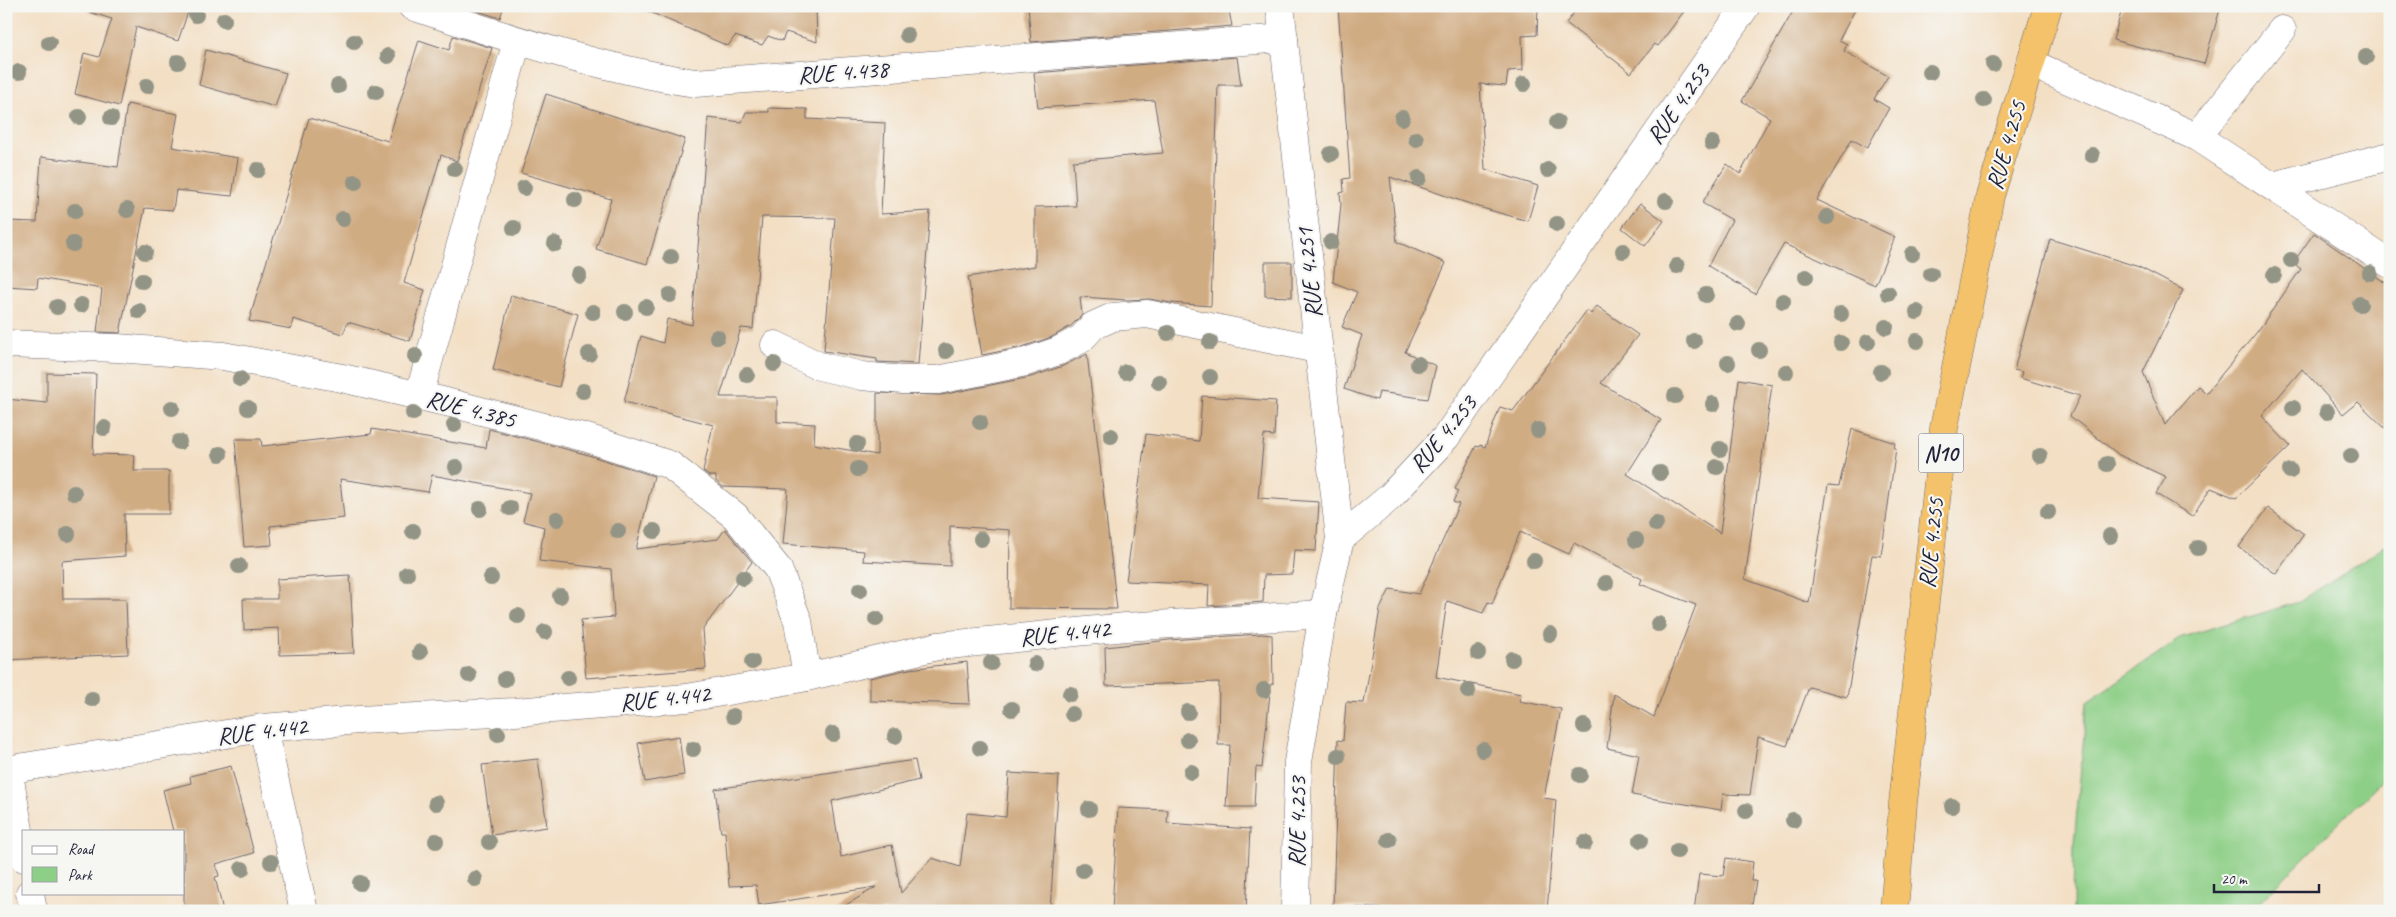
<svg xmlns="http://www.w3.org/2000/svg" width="2396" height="917" font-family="Caveat,sans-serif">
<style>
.green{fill:#8ecf87;stroke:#587861}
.building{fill:#d0ac83}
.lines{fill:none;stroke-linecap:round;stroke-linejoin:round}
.minor-casing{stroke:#6b646b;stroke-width:29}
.highway-casing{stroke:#6b646b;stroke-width:29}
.minor{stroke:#fff;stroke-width:28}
.highway{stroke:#f3c26a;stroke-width:28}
.tree{fill:#929485}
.labels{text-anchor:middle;stroke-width:4.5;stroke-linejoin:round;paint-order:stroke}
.shield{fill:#f6f6f2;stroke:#626272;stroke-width:1}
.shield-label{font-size:22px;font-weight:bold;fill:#22223b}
.street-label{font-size:24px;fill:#22223b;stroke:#f6f6f2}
</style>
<rect width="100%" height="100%" fill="#f6f6f2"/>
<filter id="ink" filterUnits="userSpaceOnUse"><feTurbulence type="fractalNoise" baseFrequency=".02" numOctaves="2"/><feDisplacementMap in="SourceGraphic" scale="10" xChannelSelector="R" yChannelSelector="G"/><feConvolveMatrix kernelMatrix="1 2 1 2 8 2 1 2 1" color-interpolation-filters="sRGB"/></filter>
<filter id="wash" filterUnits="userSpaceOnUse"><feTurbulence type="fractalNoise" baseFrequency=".0096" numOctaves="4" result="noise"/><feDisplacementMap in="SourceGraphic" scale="20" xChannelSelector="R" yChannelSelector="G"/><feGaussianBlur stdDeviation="1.12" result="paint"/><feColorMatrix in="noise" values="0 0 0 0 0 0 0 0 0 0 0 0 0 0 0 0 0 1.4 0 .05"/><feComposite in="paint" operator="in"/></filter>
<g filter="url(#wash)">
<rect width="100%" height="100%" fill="#f3dfc4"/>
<path class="green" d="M2390 542V772L2251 911H2073L2074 843 2087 702 2182 637 2299 602Z"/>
<g id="blocks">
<g class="building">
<path d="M90 6H190L178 41 136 27 119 106 75 94 84 53 99 57 112 19 89 12Z"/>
<path d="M462 6H504L500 18Z"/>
<path d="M636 6H816L817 42 786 32 782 41 768 36 762 45 735 36 728 46Z"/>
<path d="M1028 6H1228L1232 26 1031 42Z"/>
<path d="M1338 6H1538L1537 35 1522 36 1523 70 1508 71 1506 86 1480 84 1485 169 1538 186 1528 221 1482 208 1390 177 1397 242 1446 263 1405 352 1436 366 1428 399 1379 392 1377 400 1344 389 1362 335 1342 327 1357 292 1333 282 1341 204 1340 193 1344 192 1343 179 1350 178Z"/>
<path d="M1579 6H1688L1658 46 1655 44 1631 73 1566 23Z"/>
<path d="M1796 6H1857L1839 40 1847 44 1844 51 1888 76 1874 99 1889 108 1867 148 1852 139 1817 200 1895 237 1875 285 1784 244 1755 294 1708 266 1732 220 1702 203 1727 164 1740 174 1770 118 1742 101Z"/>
<path d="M2123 6H2221L2204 64 2113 40Z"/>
<path d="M453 36 492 48 457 161 441 155 404 283 425 290 410 341 348 322 343 334 293 319 291 329 249 321 309 118 388 141 419 40 449 50Z"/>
<path d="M206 50 286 73 275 107 199 85Z"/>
<path d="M1237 57 1241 85H1218L1211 306 1171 303 1150 299 1127 300 1080 297 1082 315 1071 326 1052 337 1022 347 982 355 968 277 1035 266V207L1076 206 1073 161 1163 153 1154 100 1038 108 1034 73Z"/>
<path d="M546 94 685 139 647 264 596 249 611 199 521 173Z"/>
<path d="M127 104 178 114 172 147 238 158 232 196 176 190 173 210 145 208 120 333 97 332 102 289 38 278 37 288 6 286V221L37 222 41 157 118 167Z"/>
<path d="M769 108 807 109V119L885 123 881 214 930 211 918 364 877 362V359L824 351 835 218 762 217 753 329 741 328 720 397H777V422L815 424 814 444 877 455V393L941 395 1031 377 1063 366 1087 354 1117 609 1009 608 1010 530 950 526V566L863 561 864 551 783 544 788 489 723 487 716 481V476H709L703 471 713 425 624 402 641 336 663 343 667 319 692 325 708 118 742 122 746 112H769Z"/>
<path d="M1640 203 1664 221 1645 246 1622 228Z"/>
<path d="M2314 233 2390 286V433L2358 402 2343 414 2302 369 2262 416 2290 446 2236 498 2211 488 2192 516 2156 494 2166 477 2119 455 2070 416 2080 396 2020 378 2022 372 2014 370 2050 239 2139 267 2183 290 2143 372 2165 425 2198 386 2206 393 2257 332 2301 269 2293 263Z"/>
<path d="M1265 262H1292V297L1265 296Z"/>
<path d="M511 295 578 314 559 387 493 370Z"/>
<path d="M1597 306 1638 335 1601 383 1661 420 1627 474 1720 533 1739 379 1772 385 1745 579 1809 603 1828 485 1839 486 1852 429 1895 443 1894 448H1896L1881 556 1872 555 1847 697 1809 687 1787 746 1758 737 1750 795 1723 794 1721 810 1632 795 1639 755 1607 748 1614 694 1654 717 1696 605 1640 584 1642 579 1574 543 1569 554 1520 532 1492 604 1488 602 1483 613 1447 601 1436 677 1521 694 1519 701 1561 709 1544 798 1556 800 1547 911H1434L1333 906 1338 740 1343 741 1346 702 1364 703 1380 609 1390 589 1419 594 1459 504 1453 502 1458 491 1455 489 1476 446 1479 447 1480 445 1485 447 1500 407 1513 411 1587 310 1591 314Z"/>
<path d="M47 373 96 374 93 454 135 455 134 471H169V514H124L125 556 62 561 63 599H126L128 654 6 660V399L47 403Z"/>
<path d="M1202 396 1276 401 1274 436 1264 435 1258 498 1319 502 1316 551 1294 550 1292 574 1264 575 1263 602 1208 606 1209 585 1126 581 1146 434 1199 441Z"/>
<path d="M372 429 486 448 489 429 585 454 654 476 636 549 718 539 725 529 752 562 703 629 706 669 586 678 581 620 614 617 611 569 539 561 544 527 523 521 530 493 432 475 428 492 340 479 344 518 270 526 272 545 244 547 235 439H261L262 446 371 434Z"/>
<path d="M2268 508 2304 534 2276 574 2239 547Z"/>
<path d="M350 575 354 653 280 655 279 628 244 630 243 599H277V579Z"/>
<path d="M1261 634 1272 635 1273 684H1271L1262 768 1256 767 1254 807H1226L1230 745H1218L1219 682 1106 686 1105 647 1170 640Z"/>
<path d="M967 662 970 704 870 701V678L909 669Z"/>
<path d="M679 736 684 775 645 782 638 743Z"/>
<path d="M538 759 547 827 492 835 482 765Z"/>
<path d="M915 760 919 780 832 801 841 857 892 845 901 893 932 858 960 867 967 813 1006 817 1009 773 1059 776 1050 911H836L876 887 759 905 756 885 729 886 725 832H721L715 789Z"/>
<path d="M231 766 254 853 216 864 219 876 215 877 223 911H184V831H173L163 790 191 783 190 776Z"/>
<path d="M1118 808 1168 810 1167 823 1250 829 1246 911 1112 910Z"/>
<path d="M1726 858 1753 862 1751 881H1756L1751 911H1694L1699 874 1723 876Z"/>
</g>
</g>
</g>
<g filter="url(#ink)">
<use href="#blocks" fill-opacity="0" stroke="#6b646b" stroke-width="1"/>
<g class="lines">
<defs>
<g id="minor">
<path d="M412 6C505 37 598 68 695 83L1284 38"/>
<path d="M1280 6 1340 539"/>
<path d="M2030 63 2197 137 2390 264"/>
<path d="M2197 137 2282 30"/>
<path d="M2272 186 2390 156"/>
<path d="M6 344 117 348 223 356 342 378 446 402 587 438 670 465 735 516 778 569 798 621 807 677"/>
<path d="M775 345 819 366 862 376 903 380H938L1026 362 1058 351 1081 339 1093 326 1113 317 1147 314 1317 349"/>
<path d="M419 396 517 41"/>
<path d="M263 728 304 911"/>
<path d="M8 769 24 858"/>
<path d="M6 770 263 728 359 720 515 712 687 698 807 677 938 646 1126 627 1323 614"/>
<path d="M30 893 33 911"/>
<path d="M1295 911 1298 762 1323 614 1340 539 1390 497 1446 437 1746 6"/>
</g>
<path id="highway" d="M1894 911 1903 803 1944 428 1990 196 2048 6"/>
</defs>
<use href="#minor" class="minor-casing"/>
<use href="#highway" class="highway-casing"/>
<use href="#minor" class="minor"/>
<use href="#highway" class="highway"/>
</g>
<g class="tree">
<circle cx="196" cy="15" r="8"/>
<circle cx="224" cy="20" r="8"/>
<circle cx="907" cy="35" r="8"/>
<circle cx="354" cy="42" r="8"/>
<circle cx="49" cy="43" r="8"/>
<circle cx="388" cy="56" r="8"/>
<circle cx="2366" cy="57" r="8"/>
<circle cx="178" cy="62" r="8"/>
<circle cx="1993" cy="64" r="8"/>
<circle cx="19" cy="72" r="8"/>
<circle cx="1930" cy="72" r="8"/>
<circle cx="1524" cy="84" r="8"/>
<circle cx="147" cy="86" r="8"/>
<circle cx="338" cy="86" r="8"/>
<circle cx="376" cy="92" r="8"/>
<circle cx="1984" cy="100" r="8"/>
<circle cx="79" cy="117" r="8"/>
<circle cx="111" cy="118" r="8"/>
<circle cx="1402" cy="118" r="8"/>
<circle cx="1557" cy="122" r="8"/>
<circle cx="1416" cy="139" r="8"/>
<circle cx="1712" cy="143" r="8"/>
<circle cx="1331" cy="154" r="8"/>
<circle cx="2092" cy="155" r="8"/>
<circle cx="455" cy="169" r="8"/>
<circle cx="258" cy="170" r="8"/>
<circle cx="1548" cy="170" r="8"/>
<circle cx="1419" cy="178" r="8"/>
<circle cx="355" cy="182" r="8"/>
<circle cx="524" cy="188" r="8"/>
<circle cx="575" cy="200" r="8"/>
<circle cx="1666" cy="201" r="8"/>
<circle cx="127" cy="210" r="8"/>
<circle cx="75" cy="211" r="8"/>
<circle cx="1827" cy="217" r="8"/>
<circle cx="343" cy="219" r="8"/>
<circle cx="1557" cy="224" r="8"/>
<circle cx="514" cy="228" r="8"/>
<circle cx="1331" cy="242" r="8"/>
<circle cx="73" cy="244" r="8"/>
<circle cx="555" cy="244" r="8"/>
<circle cx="1623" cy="251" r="8"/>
<circle cx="145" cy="252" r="8"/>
<circle cx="1912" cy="254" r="8"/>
<circle cx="671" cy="257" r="8"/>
<circle cx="2291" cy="260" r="8"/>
<circle cx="1677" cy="266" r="8"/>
<circle cx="2370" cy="273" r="8"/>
<circle cx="1931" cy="274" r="8"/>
<circle cx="579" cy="275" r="8"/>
<circle cx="2274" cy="275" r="8"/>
<circle cx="1806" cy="277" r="8"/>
<circle cx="142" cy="281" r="8"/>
<circle cx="1888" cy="293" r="8"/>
<circle cx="670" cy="295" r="8"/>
<circle cx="1706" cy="295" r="8"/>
<circle cx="1783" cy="301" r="8"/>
<circle cx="2360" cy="304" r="8"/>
<circle cx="81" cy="305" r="8"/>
<circle cx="57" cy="307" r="8"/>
<circle cx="646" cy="307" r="8"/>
<circle cx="139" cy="311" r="8"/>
<circle cx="593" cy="312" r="8"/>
<circle cx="625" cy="312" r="8"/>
<circle cx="1917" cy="312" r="8"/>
<circle cx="1841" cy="314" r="8"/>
<circle cx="1738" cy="324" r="8"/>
<circle cx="1886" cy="327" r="8"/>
<circle cx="1168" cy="333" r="8"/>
<circle cx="717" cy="337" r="8"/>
<circle cx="1694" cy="341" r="8"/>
<circle cx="1917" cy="341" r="8"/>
<circle cx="1210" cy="342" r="8"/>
<circle cx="1868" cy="342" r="8"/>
<circle cx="1841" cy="343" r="8"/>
<circle cx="1759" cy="350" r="8"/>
<circle cx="946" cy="351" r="8"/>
<circle cx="589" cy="354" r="8"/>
<circle cx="415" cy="356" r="8"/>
<circle cx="1728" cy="363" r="8"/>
<circle cx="774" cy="364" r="8"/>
<circle cx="1418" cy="364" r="8"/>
<circle cx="1126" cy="372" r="8"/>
<circle cx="1786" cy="372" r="8"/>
<circle cx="1881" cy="372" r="8"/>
<circle cx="747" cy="375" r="8"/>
<circle cx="1210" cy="377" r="8"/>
<circle cx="240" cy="379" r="8"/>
<circle cx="1159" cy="382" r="8"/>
<circle cx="583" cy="391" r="8"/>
<circle cx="1675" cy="396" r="8"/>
<circle cx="1713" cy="404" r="8"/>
<circle cx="172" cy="408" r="8"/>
<circle cx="248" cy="408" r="8"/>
<circle cx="2293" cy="408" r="8"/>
<circle cx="2327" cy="412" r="8"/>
<circle cx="413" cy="413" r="8"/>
<circle cx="980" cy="422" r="8"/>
<circle cx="454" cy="425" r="8"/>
<circle cx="104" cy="428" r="8"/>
<circle cx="1538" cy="430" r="8"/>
<circle cx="1111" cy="436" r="8"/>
<circle cx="179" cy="442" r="8"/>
<circle cx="857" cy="444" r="8"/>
<circle cx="1720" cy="449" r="8"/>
<circle cx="220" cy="454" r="8"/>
<circle cx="2040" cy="456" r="8"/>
<circle cx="2351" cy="456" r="8"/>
<circle cx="2107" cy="464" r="8"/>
<circle cx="456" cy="467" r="8"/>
<circle cx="1717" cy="467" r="8"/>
<circle cx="858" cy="469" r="8"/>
<circle cx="2290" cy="471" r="8"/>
<circle cx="1660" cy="473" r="8"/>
<circle cx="74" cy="493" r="8"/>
<circle cx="510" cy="508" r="8"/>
<circle cx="480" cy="509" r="8"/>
<circle cx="2048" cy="512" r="8"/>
<circle cx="557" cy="519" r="8"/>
<circle cx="1656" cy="524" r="8"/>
<circle cx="413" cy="531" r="8"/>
<circle cx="618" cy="531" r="8"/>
<circle cx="654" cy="531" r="8"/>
<circle cx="68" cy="534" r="8"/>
<circle cx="2110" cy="536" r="8"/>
<circle cx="981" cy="539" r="8"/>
<circle cx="1636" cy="540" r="8"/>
<circle cx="2198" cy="548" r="8"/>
<circle cx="1534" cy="561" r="8"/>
<circle cx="239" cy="566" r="8"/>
<circle cx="407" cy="574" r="8"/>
<circle cx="491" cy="578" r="8"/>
<circle cx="743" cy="578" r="8"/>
<circle cx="1606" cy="583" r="8"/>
<circle cx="860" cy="590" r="8"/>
<circle cx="560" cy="596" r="8"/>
<circle cx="518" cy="616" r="8"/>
<circle cx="876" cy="619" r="8"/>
<circle cx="1658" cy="624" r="8"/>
<circle cx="545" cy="632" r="8"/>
<circle cx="1550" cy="634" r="8"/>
<circle cx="420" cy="652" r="8"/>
<circle cx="1478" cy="653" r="8"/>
<circle cx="1512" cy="659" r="8"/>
<circle cx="752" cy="662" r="8"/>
<circle cx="991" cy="663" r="8"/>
<circle cx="1035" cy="664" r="8"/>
<circle cx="469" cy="675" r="8"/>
<circle cx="568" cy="678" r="8"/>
<circle cx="505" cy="679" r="8"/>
<circle cx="1264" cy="690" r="8"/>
<circle cx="1468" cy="691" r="8"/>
<circle cx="1070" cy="694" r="8"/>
<circle cx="92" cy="699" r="8"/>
<circle cx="1012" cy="709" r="8"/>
<circle cx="1188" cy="712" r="8"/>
<circle cx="1072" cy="714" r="8"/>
<circle cx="733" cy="716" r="8"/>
<circle cx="1584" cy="726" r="8"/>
<circle cx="498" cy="734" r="8"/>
<circle cx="833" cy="734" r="8"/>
<circle cx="895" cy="736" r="8"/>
<circle cx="1188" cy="740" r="8"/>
<circle cx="980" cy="748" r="8"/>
<circle cx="693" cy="749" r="8"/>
<circle cx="1483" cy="750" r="8"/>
<circle cx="1338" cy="756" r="8"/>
<circle cx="1191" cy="772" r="8"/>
<circle cx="1580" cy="775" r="8"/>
<circle cx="436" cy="803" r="8"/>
<circle cx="1952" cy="806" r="8"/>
<circle cx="1089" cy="809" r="8"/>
<circle cx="1746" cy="811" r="8"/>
<circle cx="1793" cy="820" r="8"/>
<circle cx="1389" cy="840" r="8"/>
<circle cx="1641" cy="840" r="8"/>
<circle cx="436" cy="841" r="8"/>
<circle cx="489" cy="842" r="8"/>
<circle cx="1585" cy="843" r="8"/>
<circle cx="1677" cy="851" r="8"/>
<circle cx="271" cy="862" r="8"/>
<circle cx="242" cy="869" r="8"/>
<circle cx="1083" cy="870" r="8"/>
<circle cx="475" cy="879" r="8"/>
<circle cx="360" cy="883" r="8"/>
</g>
</g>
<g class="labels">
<rect class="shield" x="1918.5" y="433.5" width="45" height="39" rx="4"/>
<g class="shield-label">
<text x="1941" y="461">N10</text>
</g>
<g class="street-label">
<text transform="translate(843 72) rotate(-4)" y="8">RUE 4.438</text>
<text transform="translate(1678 104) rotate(-55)" y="8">RUE 4.253</text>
<text transform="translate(2006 145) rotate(-74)" y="8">RUE 4.255</text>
<text transform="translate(1309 273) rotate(-96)" y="8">RUE 4.251</text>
<text transform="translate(471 409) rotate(14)" y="8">RUE 4.385</text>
<text transform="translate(1443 434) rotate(-51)" y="8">RUE 4.253</text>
<text transform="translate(1931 543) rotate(-84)" y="8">RUE 4.255</text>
<text transform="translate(1065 633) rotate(-6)" y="8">RUE 4.442</text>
<text transform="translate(665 698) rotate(-6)" y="8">RUE 4.442</text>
<text transform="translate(262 731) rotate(-7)" y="8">RUE 4.442</text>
<text transform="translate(1297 822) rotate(-89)" y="8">RUE 4.253</text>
</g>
</g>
<rect width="2396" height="917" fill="none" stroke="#f6f6f2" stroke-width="25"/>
<rect x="22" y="830" width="162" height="65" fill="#f6f6f2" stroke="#a1a1a9"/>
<rect x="32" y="846" width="25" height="8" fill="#ffffff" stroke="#a1a1a9"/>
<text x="68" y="854" font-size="15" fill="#22223b">Road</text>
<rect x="32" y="867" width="25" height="15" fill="#8ecf87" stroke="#a1a1a9"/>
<text x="68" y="880" font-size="15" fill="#22223b">Park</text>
<path d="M2214 884v8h105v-8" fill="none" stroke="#22223b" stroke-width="2.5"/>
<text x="2221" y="884" font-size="15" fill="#22223b" stroke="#f6f6f2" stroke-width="4" paint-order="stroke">20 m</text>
</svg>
